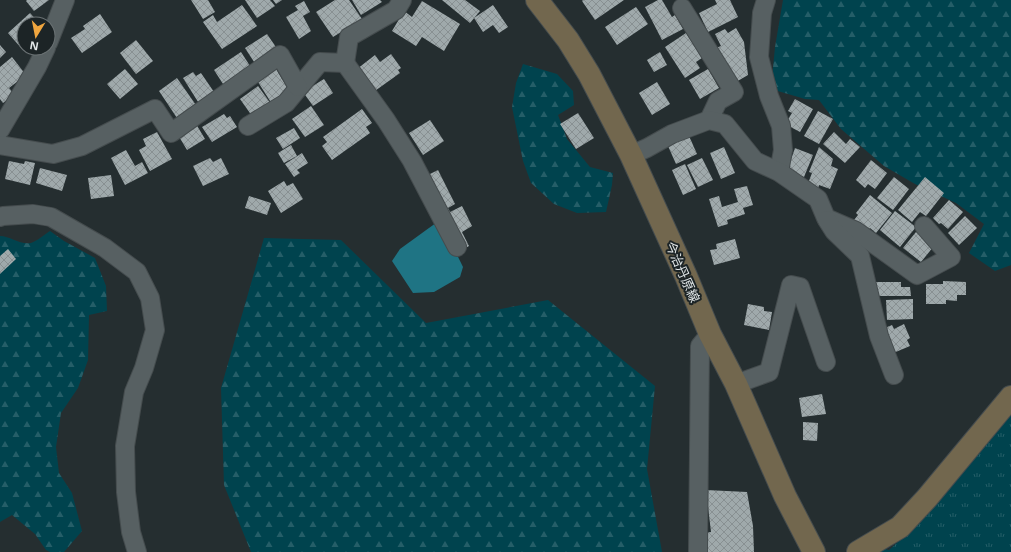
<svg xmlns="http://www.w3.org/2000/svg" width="1011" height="552" font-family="'Noto Sans','Noto Sans JP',sans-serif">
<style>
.grass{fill:url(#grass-tufts)}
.forest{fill:url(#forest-firs)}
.water{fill:#1f7484}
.building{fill:url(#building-cross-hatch)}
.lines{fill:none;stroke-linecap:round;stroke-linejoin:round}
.street-casing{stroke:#454c4e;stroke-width:20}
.secondary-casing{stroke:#454c4e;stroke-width:24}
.street{stroke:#576062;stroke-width:18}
.secondary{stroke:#72674e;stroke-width:22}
.labels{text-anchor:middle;stroke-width:4;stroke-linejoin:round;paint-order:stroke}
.street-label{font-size:13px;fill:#e2e7e8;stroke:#1c2426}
</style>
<defs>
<pattern id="grass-tufts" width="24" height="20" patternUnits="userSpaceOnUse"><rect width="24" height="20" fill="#00434e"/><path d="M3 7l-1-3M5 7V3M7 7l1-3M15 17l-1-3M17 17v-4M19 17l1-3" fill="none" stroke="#255e68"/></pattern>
<pattern id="forest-firs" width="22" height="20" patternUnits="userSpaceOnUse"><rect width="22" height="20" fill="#00434e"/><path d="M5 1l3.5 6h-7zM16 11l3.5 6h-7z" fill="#255e68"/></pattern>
<pattern id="building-cross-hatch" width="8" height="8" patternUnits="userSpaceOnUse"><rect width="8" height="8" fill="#9fa9ab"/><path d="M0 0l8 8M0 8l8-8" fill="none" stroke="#889092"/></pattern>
</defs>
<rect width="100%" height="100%" fill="#252e30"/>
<path class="grass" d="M1011 405V552H875L876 547 889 550 926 516Z"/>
<g class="forest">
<path d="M783 0H1011V265L995 271 969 253 984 224 956 203 915 184 884 166 841 129 819 100 805 99 771 89 775 47Z"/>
<path d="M523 64 557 74 573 91 574 105 558 115 567 139 590 167 613 173 612 185 606 212 577 213 554 204 531 183 523 161 512 107 516 83Z"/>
<path d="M50 231 64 241 95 258 106 286 107 311 89 315 88 360 78 388 61 413 56 447 59 473 72 493 82 531 64 552H50L46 550 35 534 12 515 0 522V236C10 236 20 245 31 243 37 241 44 235 50 231Z"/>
<path d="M264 238 341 240 426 323 548 300 655 386 647 469 662 552H251L224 485 221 388Z"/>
</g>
<path class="water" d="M440 220 463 267 460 277 434 292 413 293 392 261 400 249Z"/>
<g class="building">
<path d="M27 0H49L34 11 26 1Z"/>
<path d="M191 0H208L215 12 203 19Z"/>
<path d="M245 0H270L275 6 257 18Z"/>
<path d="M273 0H282L276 4Z"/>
<path d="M335 0H349L362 19 333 37 316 12Z"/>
<path d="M352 0H380L382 2 361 15Z"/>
<path d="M442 0H465L480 11 470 23Z"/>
<path d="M583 0H624L595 20 582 1Z"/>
<path d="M658 0H662L672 17 675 15 683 29 662 40 645 7Z"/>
<path d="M715 0H730L738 17 708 32 699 13 717 4Z"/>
<path d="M304 1 310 12 303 16 311 31 299 39 286 17 298 10 295 6Z"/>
<path d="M422 1 460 24 444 51 422 37 416 46 392 31 404 11 412 17Z"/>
<path d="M242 5 257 26 222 49 203 22 213 15 217 22Z"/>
<path d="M493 5 508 27 499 33 493 25 483 32 474 18Z"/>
<path d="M636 7 648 24 617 45 605 27Z"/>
<path d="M30 13 40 24H24V48L22 49 8 33Z"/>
<path d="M100 14 112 32 82 53 71 38 85 29 83 26Z"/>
<path d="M736 28 744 42 748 75 736 82 716 48 721 46 715 34 725 29 728 33Z"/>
<path d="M686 33 702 58 696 62 700 68 685 78 665 47Z"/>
<path d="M267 34 278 50 256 65 245 48Z"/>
<path d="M136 40 153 61 136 74 120 53Z"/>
<path d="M0 45 6 52 0 58Z"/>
<path d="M241 52 252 69 225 87 214 70Z"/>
<path d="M660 52 667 65 654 72 647 60Z"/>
<path d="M391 54 401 68 398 70 400 73 372 93 357 69 375 55 380 62Z"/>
<path d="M12 57 26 75 9 88 14 94 3 103 0 99V67Z"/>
<path d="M125 69 138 84 120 99 107 84Z"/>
<path d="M276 69 288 89 272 104 258 82Z"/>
<path d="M708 69 719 88 700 99 689 80Z"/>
<path d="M193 72 196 76 201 73 214 92 200 105 183 78Z"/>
<path d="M177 78 198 108 181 124 159 91Z"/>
<path d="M324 79 333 93 313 106 303 92Z"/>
<path d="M657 82 670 104 652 115 639 93Z"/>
<path d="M258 86 271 104 252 116 240 99Z"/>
<path d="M795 99 813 109 800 132 785 124 792 113 788 111Z"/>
<path d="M311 106 324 125 305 137 292 119Z"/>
<path d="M362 109 372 123 366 127 370 133 332 160 322 146 327 142 323 137Z"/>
<path d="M818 111 833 119 819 144 804 136Z"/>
<path d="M578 113 594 138 576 149 560 124Z"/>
<path d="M224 114 227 118 230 116 237 127 212 142 202 127Z"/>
<path d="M430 120 444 141 423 155 409 133Z"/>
<path d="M196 124 205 139 187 150 178 135Z"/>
<path d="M294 128 300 138 283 149 276 138Z"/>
<path d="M157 132 172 159 150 171 139 150 146 146 143 139Z"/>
<path d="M834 132 846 144 850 139 860 147 845 163 823 144Z"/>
<path d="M689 136 697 154 676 164 668 146Z"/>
<path d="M291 145 297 156 284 163 278 153Z"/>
<path d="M724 147 735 173 721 179 710 153Z"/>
<path d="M819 147 833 159 831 166 838 169 830 189 819 185 818 190 807 186 812 173 809 172Z"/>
<path d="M795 148 813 155 804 177 787 171Z"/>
<path d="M126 150 135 166 142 162 148 173 125 185 111 158Z"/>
<path d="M302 153 308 163 297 170 300 173 294 177 285 164Z"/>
<path d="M210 158 213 162 221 158 229 174 203 186 193 166Z"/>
<path d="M702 158 713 180 698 187 687 165Z"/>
<path d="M871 160 887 173 875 189 868 184 865 188 856 180Z"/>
<path d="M9 161 24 164 25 161 35 163 30 185 5 179Z"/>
<path d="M685 164 696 189 683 195 672 170Z"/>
<path d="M40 168 67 175 62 191 36 183Z"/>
<path d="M438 170 455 204 448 208 450 212 462 206 472 226 462 232 469 246 460 251 422 178Z"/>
<path d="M111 175 114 196 91 199 88 178Z"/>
<path d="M894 177 909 189 893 210 877 198Z"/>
<path d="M925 177 944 193 926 216 920 212 912 222 898 210Z"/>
<path d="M284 181 287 186 293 183 303 199 281 213 268 191Z"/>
<path d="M747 186 753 205 743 208 745 214 727 220 728 224 718 227 709 199 719 196 722 207 738 202 734 189Z"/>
<path d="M870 195 892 213 876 233 870 228 867 231 854 220 858 215 856 213Z"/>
<path d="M249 196 271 203 267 215 245 208Z"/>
<path d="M949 200 963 212 948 229 941 223 939 224 933 218Z"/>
<path d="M895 211 916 227 900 247 880 230Z"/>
<path d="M965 216 977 228 959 245 948 233Z"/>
<path d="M916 232 934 246 921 262 903 248Z"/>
<path d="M735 239 740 258 714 265 710 250 717 249 716 244Z"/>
<path d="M8 249 16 259 0 274V256Z"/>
<path d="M943 281 966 282V295H957V301L946 300V304H926V284H943Z"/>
<path d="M876 282H901V287H910L911 296H877Z"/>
<path d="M913 299V319L887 320 886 300Z"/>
<path d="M748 304 764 307V311L772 312 769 330 744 325Z"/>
<path d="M904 324 910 338 907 340 910 346 891 354 880 330 892 325 894 329Z"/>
<path d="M822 394 826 414 802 417 799 398Z"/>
<path d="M803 422 818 423 817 441 803 440Z"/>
<path d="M706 490 747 492 753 526 754 552H708L704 533 711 532Z"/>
</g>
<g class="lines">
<defs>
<g id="street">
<path d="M766 0 762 13 759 57 769 96 781 126 783 150 779 172"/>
<path d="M682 8 734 92 718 101 709 120"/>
<path d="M48 43 65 0"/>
<path d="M345 63 386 120 412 161 457 247"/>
<path d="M248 126 286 103 320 62 345 63 349 37 396 10 402 0"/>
<path d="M0 130 37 67 46 48"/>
<path d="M0 145 53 154 82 146 155 109 171 133 280 55 298 87"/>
<path d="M631 155 647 148 672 134 709 120 725 124 755 161 779 172 818 199 826 218 856 231 917 275 951 257 924 226"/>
<path d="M0 217 3 216 33 214 51 217 105 248 137 272 150 298 155 330 144 368 134 392 125 446 126 492 131 532 137 552"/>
<path d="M827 220 834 231 860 256 879 336 894 375"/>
<path d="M736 384 769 372 791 285 800 287 826 362"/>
<path d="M698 552 700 346 710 334"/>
</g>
<g id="secondary">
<path d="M537 0 568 40 589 74 631 155 686 276 710 334 736 384 785 496 814 552"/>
<path d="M858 552 900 527 927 498 1011 397"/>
</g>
</defs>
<use href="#street" class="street-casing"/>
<use href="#secondary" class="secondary-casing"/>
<use href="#street" class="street"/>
<use href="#secondary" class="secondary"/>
</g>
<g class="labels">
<g class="street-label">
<text transform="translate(683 272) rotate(66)" y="5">今治丹原線</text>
</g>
</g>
<g transform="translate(36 36) rotate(190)"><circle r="19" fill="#1c2426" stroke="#6b7274"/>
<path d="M0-3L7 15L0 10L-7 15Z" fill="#f0a63f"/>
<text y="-6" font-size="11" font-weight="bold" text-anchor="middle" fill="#e2e7e8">N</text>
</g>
</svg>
